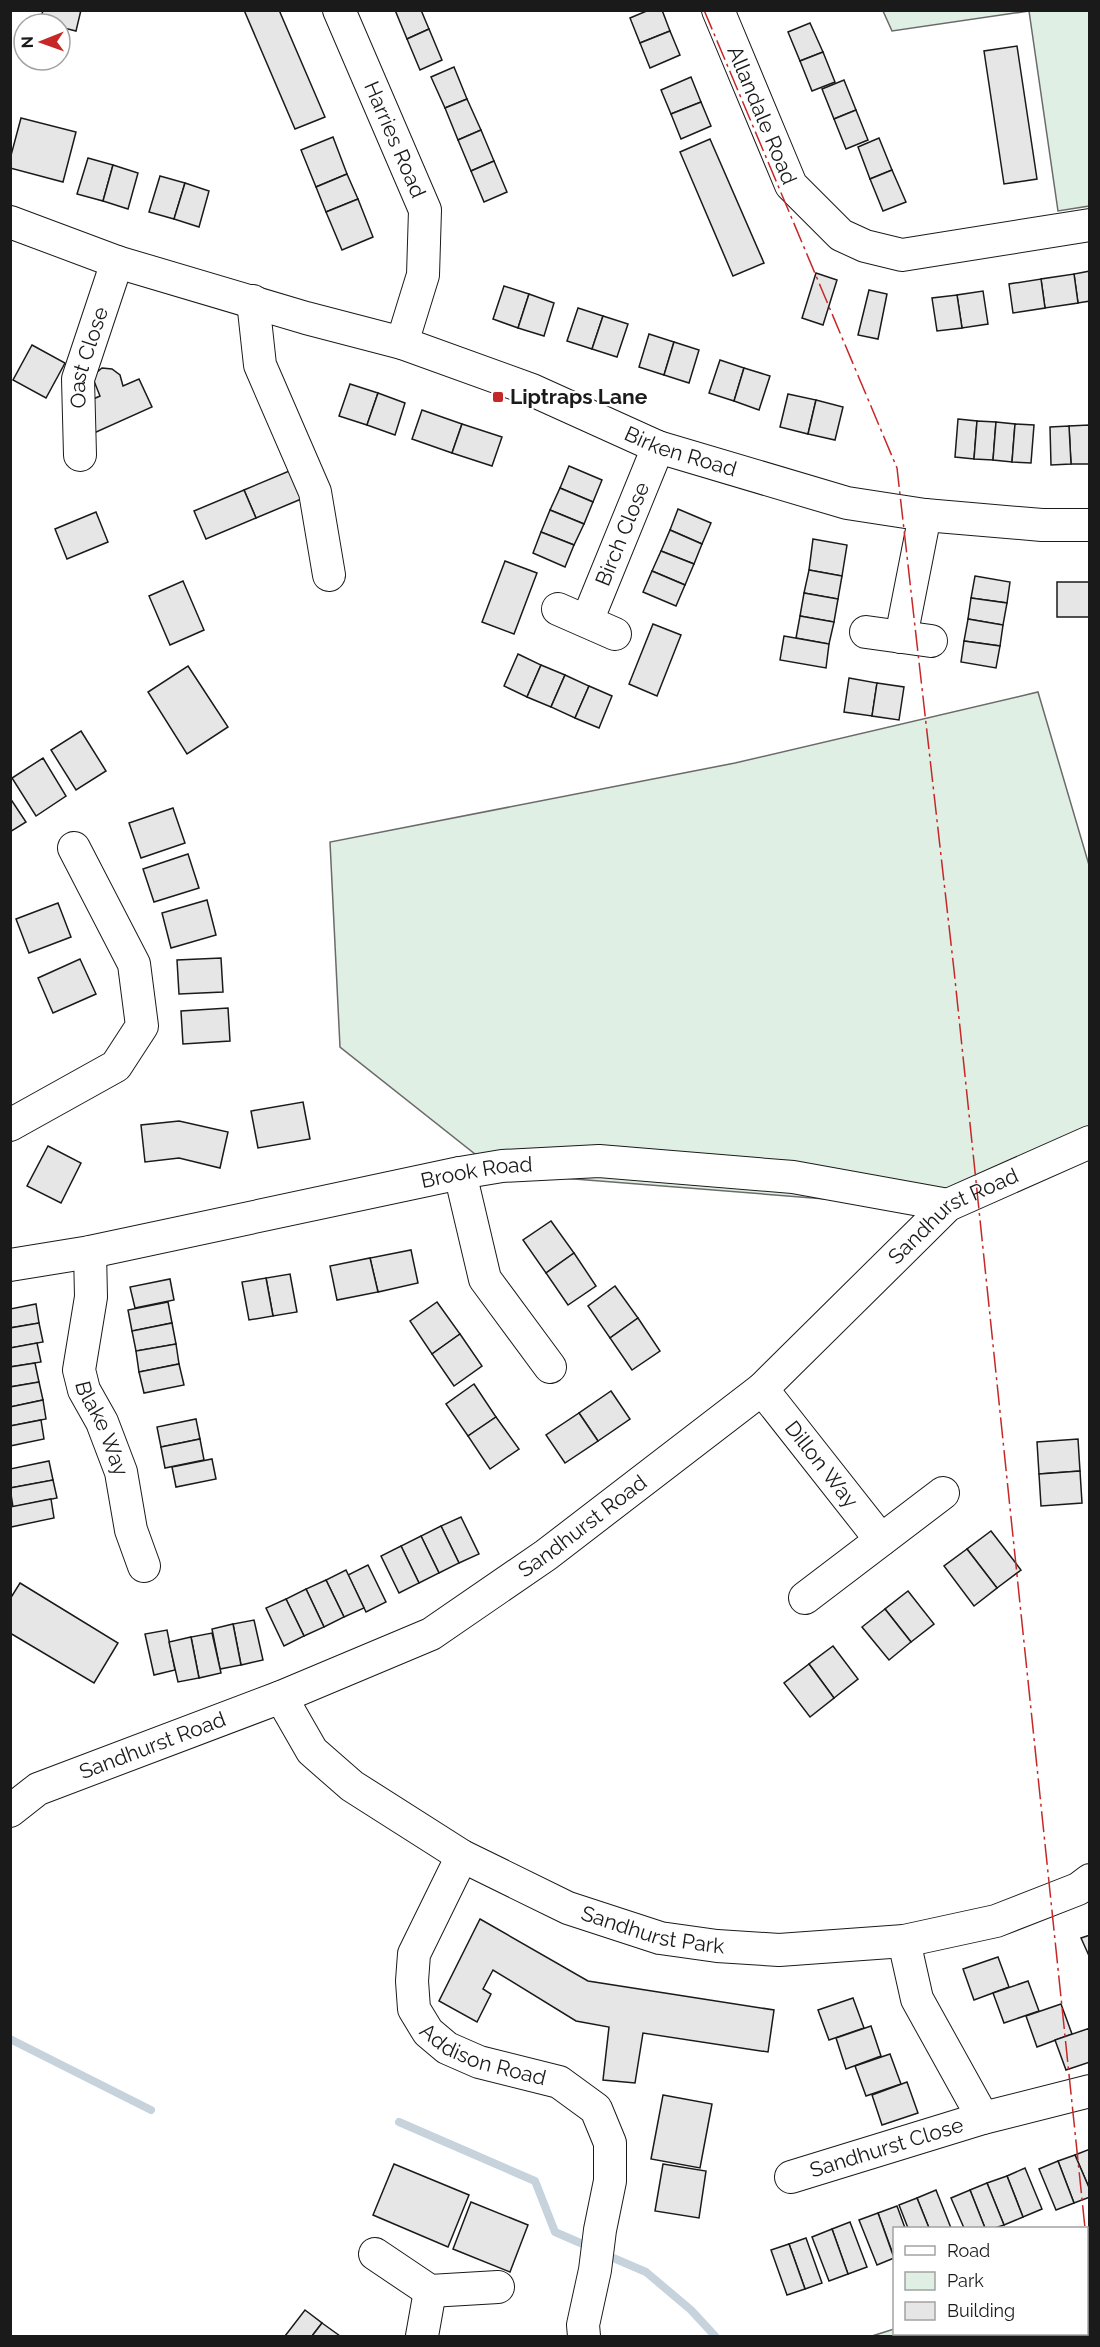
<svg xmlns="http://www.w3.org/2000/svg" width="1100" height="2347" font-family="Raleway,sans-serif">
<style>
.green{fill:#e0efe3;stroke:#6a6a6a;stroke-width:1.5}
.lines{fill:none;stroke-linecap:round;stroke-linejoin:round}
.stream{stroke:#c6d2dc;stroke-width:8}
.building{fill:#e6e6e6;stroke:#1a1a1a;stroke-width:1.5}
.minor-casing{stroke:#1a1a1a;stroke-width:34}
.minor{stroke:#fff;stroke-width:32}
.power{stroke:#c62828;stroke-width:1.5;stroke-dasharray:21 4.5 3 4.5;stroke-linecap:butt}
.poi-dot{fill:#c62828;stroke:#fff;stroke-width:2}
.labels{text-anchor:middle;stroke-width:4.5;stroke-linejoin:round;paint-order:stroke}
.street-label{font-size:21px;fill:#1a1a1a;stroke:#fff}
.poi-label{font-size:21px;font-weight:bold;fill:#1a1a1a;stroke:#fff;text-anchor:start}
</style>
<rect width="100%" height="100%" fill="#fff"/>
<g class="green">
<path d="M883 11H1089V206L1058 211 1029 11 892 31Z"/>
<path d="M1038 692 1089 865V1128L926 1207 499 1173 340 1047 330 842 735 763Z"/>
<path d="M1089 2262V2336H872L894 2329V2334H1086V2263Z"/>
</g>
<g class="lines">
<g class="stream">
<path d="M10 2039 151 2110"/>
<path d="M399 2122 535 2181 555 2232 592 2248"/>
<path d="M604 2254 646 2272 691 2310 715 2336"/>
</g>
</g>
<g class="building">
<path d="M43 10H81L76 31 60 27V24L40 22Z"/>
<path d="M244 10H279L325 117 295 129Z"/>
<path d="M395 10H421L429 29 407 39Z"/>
<path d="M649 10H662L670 31 640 43 630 18Z"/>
<path d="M810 23 823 52 800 61 788 32Z"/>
<path d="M429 29 442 60 420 70 407 39Z"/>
<path d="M670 31 680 55 650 68 640 43Z"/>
<path d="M1017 46 1037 179 1004 184 984 51Z"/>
<path d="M823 52 835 82 812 91 800 61Z"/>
<path d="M454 67 467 99 445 108 431 77Z"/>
<path d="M691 77 701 102 671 114 661 90Z"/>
<path d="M844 80 856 110 834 119 822 89Z"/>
<path d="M467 99 481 130 458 140 445 108Z"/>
<path d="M701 102 711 126 681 139 671 114Z"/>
<path d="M856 110 868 140 846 149 834 119Z"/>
<path d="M21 118 76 132 63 182 10 168V159Z"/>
<path d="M481 130 494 161 471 171 458 140Z"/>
<path d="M333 137 347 174 316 187 301 150Z"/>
<path d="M879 138 892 170 870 179 858 147Z"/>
<path d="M710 139 764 263 733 276 680 152Z"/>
<path d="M88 158 113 165 103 201 77 194Z"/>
<path d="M494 161 507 192 484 202 471 171Z"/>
<path d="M113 165 138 173 128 209 103 201Z"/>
<path d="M892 170 906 202 883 211 870 179Z"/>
<path d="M347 174 358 199 326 212 316 187Z"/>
<path d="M160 176 185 183 174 219 149 212Z"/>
<path d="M185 183 209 191 199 227 174 219Z"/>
<path d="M358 199 373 237 342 250 326 212Z"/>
<path d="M1090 271V301L1078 303 1074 274Z"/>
<path d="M816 273 837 280 823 325 802 318Z"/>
<path d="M1074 274 1078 303 1045 308 1041 279Z"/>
<path d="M1041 279 1045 308 1013 313 1009 284Z"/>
<path d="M504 286 529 294 518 328 493 319Z"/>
<path d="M869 290 887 294 878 339 858 335Z"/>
<path d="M983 291 988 324 962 328 957 295Z"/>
<path d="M529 294 554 303 544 336 518 328Z"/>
<path d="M957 295 962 328 937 331 932 298Z"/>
<path d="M578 308 603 316 592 349 567 341Z"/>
<path d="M603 316 628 324 617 357 592 349Z"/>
<path d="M649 334 674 342 664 375 639 367Z"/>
<path d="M674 342 699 350 689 383 664 375Z"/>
<path d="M32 345 65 363 46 398 13 380Z"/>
<path d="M720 360 744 368 734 401 709 393Z"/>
<path d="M102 368 112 369 120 375 123 386 139 379 152 407 94 433 82 404 100 396 94 381 96 373Z"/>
<path d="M744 368 770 376 759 410 734 401Z"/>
<path d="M350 384 378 393 367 425 339 416Z"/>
<path d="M378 393 405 403 395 435 367 425Z"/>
<path d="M788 394 816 400 808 434 780 427Z"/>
<path d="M816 400 843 407 835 440 808 434Z"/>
<path d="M422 410 462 424 452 453 412 439Z"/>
<path d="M958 419 977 421 974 459 955 457Z"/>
<path d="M977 421 996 422 993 460 974 459Z"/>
<path d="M996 422 1015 424 1012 462 993 460Z"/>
<path d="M462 424 502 437 492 466 452 453Z"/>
<path d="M1015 424 1034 425 1031 463 1012 462Z"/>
<path d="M1089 425 1090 464H1071L1069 426Z"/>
<path d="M1069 426 1071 464 1051 465 1050 427Z"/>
<path d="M569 466 602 480 593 502 560 488Z"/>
<path d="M294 469 306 497 256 518 244 490Z"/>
<path d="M560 488 593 502 584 524 550 510Z"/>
<path d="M244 490 256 518 206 539 194 511Z"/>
<path d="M678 509 711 523 702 544 670 530Z"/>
<path d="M550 510 584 524 574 545 541 532Z"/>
<path d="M96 512 108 542 67 559 55 529Z"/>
<path d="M670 530 702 544 694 564 661 551Z"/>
<path d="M541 532 574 545 565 567 533 553Z"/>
<path d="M813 539 847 545 842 576 809 570Z"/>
<path d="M661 551 694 564 685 585 652 571Z"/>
<path d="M505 561 537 573 514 634 482 622Z"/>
<path d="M809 570 842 576 838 599 804 593Z"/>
<path d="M652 571 685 585 676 606 643 592Z"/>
<path d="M975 576 1010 582 1007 603 971 598Z"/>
<path d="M183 581 204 630 170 645 149 596Z"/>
<rect x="1057" y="582" width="33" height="35"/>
<path d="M804 593 838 599 834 622 800 616Z"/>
<path d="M971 598 1007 603 1003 625 968 619Z"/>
<path d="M800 616 834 622 829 644 796 638Z"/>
<path d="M968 619 1003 625 1000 646 964 641Z"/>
<path d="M653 624 681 635 657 696 629 684Z"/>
<path d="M784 636 829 644 826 668 780 660Z"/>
<path d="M964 641 1000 646 996 668 961 662Z"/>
<path d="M518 654 541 665 527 697 504 686Z"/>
<path d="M541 665 565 675 551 707 527 697Z"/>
<path d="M188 666 228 727 187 754 148 692Z"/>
<path d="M565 675 589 686 575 718 551 707Z"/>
<path d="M849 678 877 683 872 716 844 712Z"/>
<path d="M877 683 904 687 899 720 872 716Z"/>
<path d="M589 686 612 696 599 728 575 718Z"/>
<path d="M81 731 106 771 76 790 51 750Z"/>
<path d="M43 758 66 796 36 816 12 778Z"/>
<path d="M10 798 26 822 10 832Z"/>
<path d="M173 808 185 843 141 858 129 823Z"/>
<path d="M188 854 199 888 154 902 143 869Z"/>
<path d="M207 900 216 935 171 948 162 913Z"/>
<path d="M58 903 71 937 29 953 16 919Z"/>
<path d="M221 958 223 992 179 994 177 960Z"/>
<path d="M80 959 96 994 53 1013 38 978Z"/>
<path d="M228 1008 230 1041 183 1044 181 1011Z"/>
<path d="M303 1102 310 1139 258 1148 251 1111Z"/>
<path d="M179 1121 228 1132 220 1168 179 1158 145 1162 141 1125Z"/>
<path d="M48 1146 81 1163 61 1203 27 1186Z"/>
<path d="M551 1221 574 1253 546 1273 523 1240Z"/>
<path d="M411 1250 418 1283 378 1292 370 1258Z"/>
<path d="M574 1253 596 1286 568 1305 546 1273Z"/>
<path d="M370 1258 378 1292 337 1300 330 1266Z"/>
<path d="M290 1274 297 1312 273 1316 266 1278Z"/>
<path d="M266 1278 273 1316 249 1320 242 1282Z"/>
<path d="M170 1279 174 1300 135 1308 130 1287Z"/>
<path d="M615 1286 638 1318 610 1338 588 1306Z"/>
<path d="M168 1302 172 1323 132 1331 128 1310Z"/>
<path d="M437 1302 460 1334 432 1354 410 1321Z"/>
<path d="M36 1304 39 1323 10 1328V1309Z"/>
<path d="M638 1318 660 1351 632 1370 610 1338Z"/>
<path d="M39 1323 43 1342 10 1348V1328Z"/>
<path d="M172 1323 176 1344 136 1351 132 1331Z"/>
<path d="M460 1334 482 1366 454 1386 432 1354Z"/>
<path d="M37 1343 41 1362 10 1367V1348Z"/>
<path d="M176 1344 179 1364 139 1372 136 1351Z"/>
<path d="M35 1363 39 1382 10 1387V1367Z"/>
<path d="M179 1364 184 1385 144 1393 139 1372Z"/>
<path d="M39 1382 43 1400 10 1407V1387Z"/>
<path d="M474 1384 496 1417 468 1436 446 1404Z"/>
<path d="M611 1391 630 1419 598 1441 579 1413Z"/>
<path d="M43 1400 46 1419 10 1426V1407Z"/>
<path d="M579 1413 598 1441 565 1463 546 1435Z"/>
<path d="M496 1417 519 1449 490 1469 468 1436Z"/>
<path d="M196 1419 200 1439 161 1447 157 1427Z"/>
<path d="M41 1420 44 1439 10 1446V1426Z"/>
<path d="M200 1439 204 1460 165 1468 161 1447Z"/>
<path d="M1078 1439 1080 1471 1039 1474 1037 1442Z"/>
<path d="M212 1459 216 1479 176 1487 172 1467Z"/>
<path d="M49 1461 53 1480 10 1488V1469Z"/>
<path d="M1080 1471 1082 1503 1041 1506 1039 1474Z"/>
<path d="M53 1480 57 1498 13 1507 10 1488Z"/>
<path d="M51 1499 54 1518 11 1527 10 1507Z"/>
<path d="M461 1517 479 1554 459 1563 441 1526Z"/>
<path d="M441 1526 459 1563 439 1573 421 1536Z"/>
<path d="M991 1531 1021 1570 997 1588 967 1549Z"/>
<path d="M421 1536 439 1573 419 1583 401 1546Z"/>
<path d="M401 1546 419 1583 399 1593 381 1556Z"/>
<path d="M967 1549 997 1588 974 1606 944 1566Z"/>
<path d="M368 1565 386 1602 366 1612 348 1575Z"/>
<path d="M346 1570 364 1608 344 1617 326 1580Z"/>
<path d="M326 1580 344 1617 324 1627 306 1589Z"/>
<path d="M20 1583 118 1643 94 1683 10 1633V1599Z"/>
<path d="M306 1589 324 1627 304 1636 286 1599Z"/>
<path d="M908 1591 934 1624 911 1642 885 1609Z"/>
<path d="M286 1599 304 1636 284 1646 266 1608Z"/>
<path d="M885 1609 911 1642 889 1660 862 1627Z"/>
<path d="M254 1620 263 1660 241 1665 233 1624Z"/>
<path d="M233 1624 241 1665 220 1669 212 1629Z"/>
<path d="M167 1630 175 1670 154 1675 145 1634Z"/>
<path d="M212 1633 221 1673 199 1678 191 1637Z"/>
<path d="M191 1637 199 1678 178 1682 169 1642Z"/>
<path d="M833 1646 858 1679 834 1698 809 1664Z"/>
<path d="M809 1664 834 1698 810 1717 784 1683Z"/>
<path d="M480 1919 588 1981 774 2010 768 2052 643 2033 635 2083 603 2080 609 2027 576 2021 493 1970 483 1989 491 1994 477 2022 439 2001Z"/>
<path d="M1090 1935V1958L1081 1938Z"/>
<path d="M998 1957 1009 1987 974 2000 963 1969Z"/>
<path d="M1028 1981 1039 2011 1004 2023 993 1993Z"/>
<path d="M853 1998 864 2028 829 2040 818 2010Z"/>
<path d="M1061 2004 1072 2034 1037 2047 1026 2016Z"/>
<path d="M871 2026 881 2056 846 2069 836 2038Z"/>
<path d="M1090 2028V2062L1066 2070 1055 2040Z"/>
<path d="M890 2054 901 2084 866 2096 855 2066Z"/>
<path d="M907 2082 918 2113 882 2125 872 2095Z"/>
<path d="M663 2095 712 2104 700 2168 651 2159Z"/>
<path d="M1090 2149V2190L1075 2155Z"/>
<path d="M1075 2155 1090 2190V2197L1074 2203 1058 2161Z"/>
<path d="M1058 2161 1074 2203 1056 2210 1039 2169Z"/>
<path d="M394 2164 469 2195 448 2247 373 2215Z"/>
<path d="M663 2164 706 2171 699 2218 655 2211Z"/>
<path d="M1025 2168 1042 2209 1023 2217 1007 2176Z"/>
<path d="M1007 2176 1023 2217 1004 2225 987 2183Z"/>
<path d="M987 2183 1004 2225 995 2228H985L970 2190Z"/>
<path d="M936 2190 951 2228H929L917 2198Z"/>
<path d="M970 2190 985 2228H964L951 2198Z"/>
<path d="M917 2198 929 2228H908L899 2205Z"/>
<path d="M471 2202 528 2225 510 2272 453 2249Z"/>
<path d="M897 2206 905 2228H894V2257L878 2213Z"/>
<path d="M878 2213 894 2258 877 2265 859 2220Z"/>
<path d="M850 2222 867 2267 848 2274 832 2229Z"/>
<path d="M832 2229 848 2274 829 2281 812 2237Z"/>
<path d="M806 2238 822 2283 805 2289 789 2244Z"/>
<path d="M789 2244 805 2289 787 2295 771 2250Z"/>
<path d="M305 2310 322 2323 312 2336H285Z"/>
<path d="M322 2323 340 2336H312Z"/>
</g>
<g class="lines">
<defs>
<g id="minor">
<path id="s1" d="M339 10 425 210 423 275 402 343"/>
<path id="s2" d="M718 10 791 185 841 235 865 246 902 255 1090 225"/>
<path id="s3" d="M10 222 117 262 306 318 402 343 532 390 658 447 847 503 925 515 1042 525H1090"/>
<path d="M253 301 260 365 315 492 329 575"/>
<path id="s4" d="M80 455 78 379 117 262"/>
<path d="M558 609 615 634"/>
<path id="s5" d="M587 621 658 447"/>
<path d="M866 632 931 641"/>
<path d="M901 637 925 515"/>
<path d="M10 1125 116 1066 142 1026 134 964 74 848"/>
<path d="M460 1173 485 1279 550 1367"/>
<path id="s6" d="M90 1252 91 1297 79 1370 84 1390 102 1422 121 1472 131 1530 144 1566"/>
<path id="s7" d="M10 1265 90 1252 460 1173 502 1166 599 1161 793 1177 948 1205"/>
<path id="s8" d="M762 1389 881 1540"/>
<path d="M805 1598 943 1493"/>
<path id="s9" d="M281 1697 312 1751 352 1786 462 1856 568 1908 660 1938 717 1946 779 1950 904 1941 996 1921 1078 1889 1090 1880"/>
<path id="s10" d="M10 1811 38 1789 281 1697 431 1634 546 1555 762 1389 948 1205 1090 1142"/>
<path id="s11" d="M462 1856 414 1954 412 1981 414 2009 428 2032 447 2048 479 2062 559 2082 596 2109 610 2143V2181L600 2230 595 2270 583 2325 584 2336"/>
<path d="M904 1941 917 1999 983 2118"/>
<path id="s12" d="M791 2177 983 2118 1090 2091"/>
<path d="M375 2254 430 2291 498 2287"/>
<path d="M422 2336 430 2291"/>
</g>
</defs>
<use href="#minor" class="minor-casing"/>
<use href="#minor" class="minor"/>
<g class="power">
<path d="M704 10 897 468 954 970 1085 2228"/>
<path d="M1086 2238 1090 2266"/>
</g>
</g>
<rect class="poi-dot" x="492" y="391" width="12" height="12" rx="3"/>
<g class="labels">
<g class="street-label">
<text dy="7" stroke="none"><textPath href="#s2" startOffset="114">Allandale Road</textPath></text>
<text dy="7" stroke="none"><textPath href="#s1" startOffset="141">Harries Road</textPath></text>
<text dy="7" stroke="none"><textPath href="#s4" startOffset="99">Oast Close</textPath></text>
<text dy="7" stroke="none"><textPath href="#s3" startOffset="710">Birken Road</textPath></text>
<text dy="7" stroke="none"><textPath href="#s5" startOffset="94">Birch Close</textPath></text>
<text dy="7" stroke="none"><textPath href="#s7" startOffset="476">Brook Road</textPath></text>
<text dy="7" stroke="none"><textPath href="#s10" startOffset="1130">Sandhurst Road</textPath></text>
<text dy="7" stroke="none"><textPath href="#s6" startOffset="182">Blake Way</textPath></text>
<text dy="7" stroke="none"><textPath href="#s8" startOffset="96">Dillon Way</textPath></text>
<text dy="7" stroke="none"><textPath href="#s10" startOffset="644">Sandhurst Road</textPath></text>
<text dy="7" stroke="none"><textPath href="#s10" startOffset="158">Sandhurst Road</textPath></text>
<text dy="7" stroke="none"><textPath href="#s9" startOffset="452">Sandhurst Park</textPath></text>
<text dy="7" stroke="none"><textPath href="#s11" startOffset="252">Addison Road</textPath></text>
<text dy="7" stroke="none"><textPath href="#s12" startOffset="100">Sandhurst Close</textPath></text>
</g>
<g class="poi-label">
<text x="510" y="404">Liptraps Lane</text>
</g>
</g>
<rect width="1100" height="2347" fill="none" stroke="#1a1a1a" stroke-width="24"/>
<rect x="893" y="2227" width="195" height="108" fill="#ffffff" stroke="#a3a3a3" stroke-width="1.5"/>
<rect x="905" y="2246" width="30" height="9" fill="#ffffff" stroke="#a3a3a3" stroke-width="1.5"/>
<text x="947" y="2257" font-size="18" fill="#1a1a1a">Road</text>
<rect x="905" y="2272" width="30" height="18" fill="#e0efe3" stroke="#a3a3a3" stroke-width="1.5"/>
<text x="947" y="2287" font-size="18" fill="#1a1a1a">Park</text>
<rect x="905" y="2302" width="30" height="18" fill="#e6e6e6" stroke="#a3a3a3" stroke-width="1.5"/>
<text x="947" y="2317" font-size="18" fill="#1a1a1a">Building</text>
<g transform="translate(42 42) rotate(269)"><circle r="28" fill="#ffffff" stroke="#a3a3a3" stroke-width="1.5"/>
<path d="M0-4.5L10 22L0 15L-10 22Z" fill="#c62828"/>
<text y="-9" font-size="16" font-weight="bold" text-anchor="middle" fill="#1a1a1a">N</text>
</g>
</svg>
